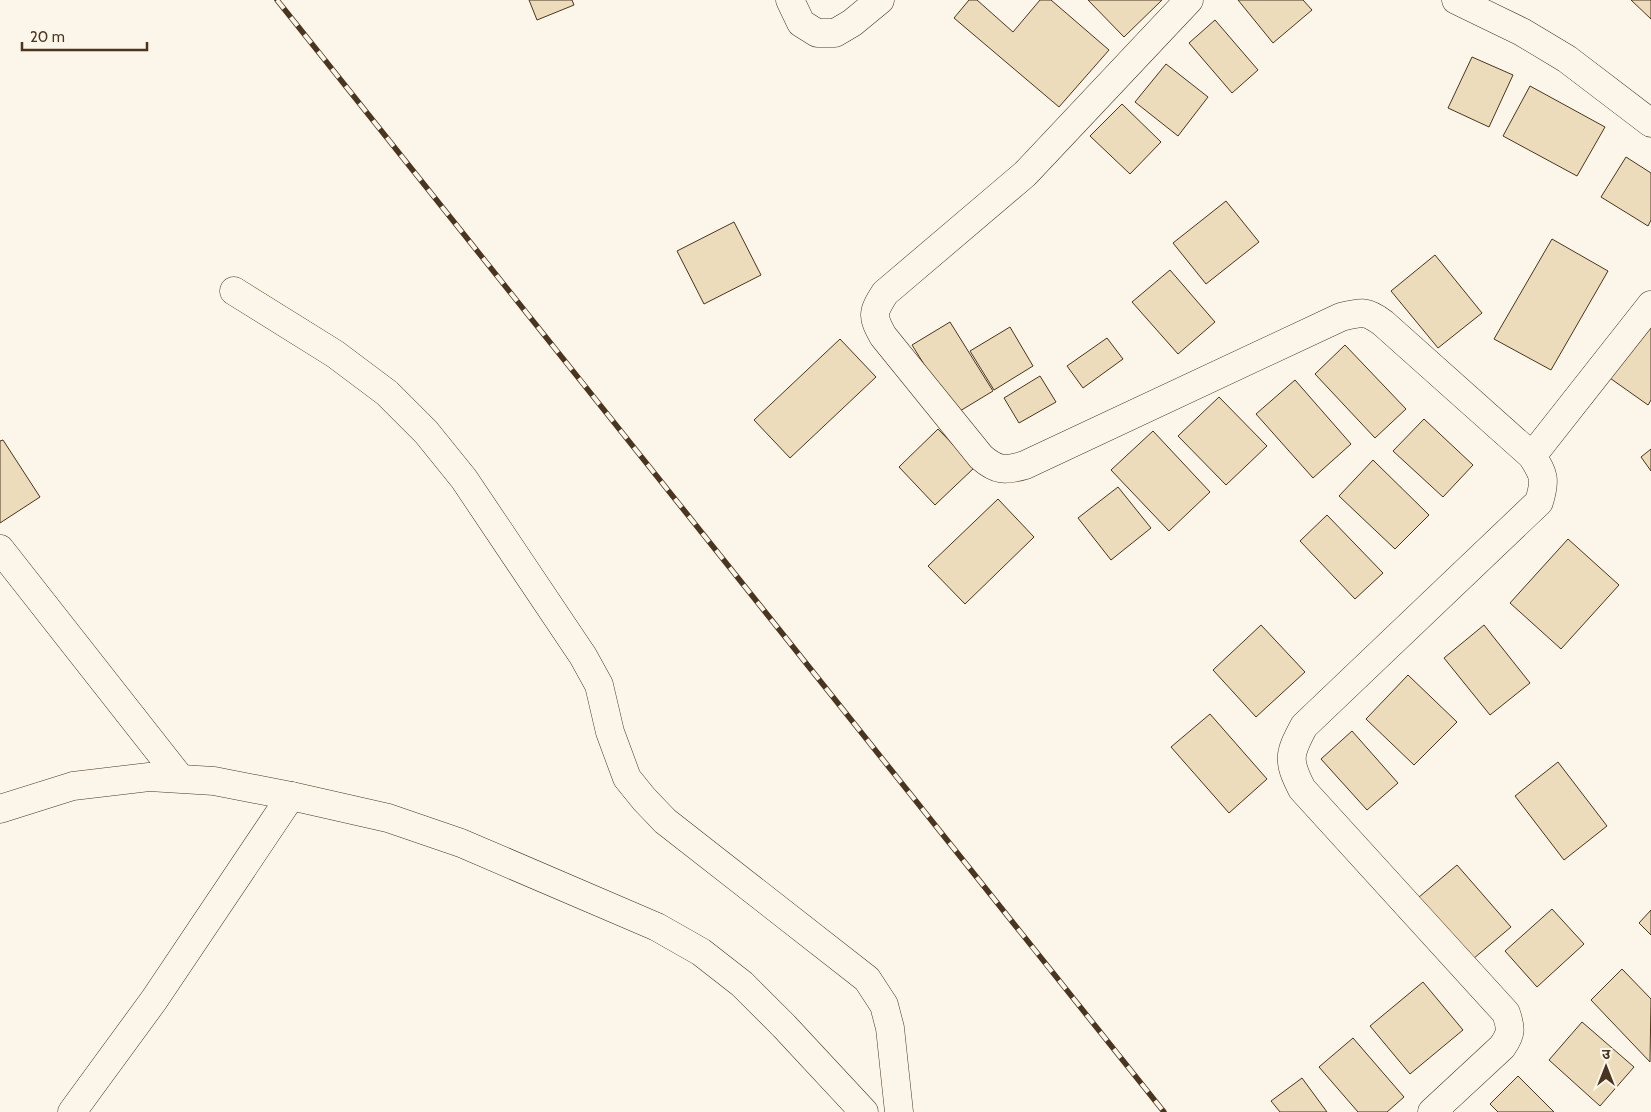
<svg xmlns="http://www.w3.org/2000/svg" width="1651" height="1112" font-family="Cabin,'Noto Sans Devanagari',sans-serif">
<style>
.building{fill:#ecdcbc;stroke:#4a3520}
.lines{fill:none;stroke-linecap:round;stroke-linejoin:round}
.minor-casing{stroke:#4a3520;stroke-width:29}
.minor{stroke:#fbf6e9;stroke-width:28}
.rail-casing{stroke:#4a3520;stroke-width:5.5}
.rail{stroke:#fbf6e9;stroke-width:4;stroke-dasharray:11;stroke-linecap:butt}
</style>
<rect width="100%" height="100%" fill="#fbf6e9"/>
<g class="building">
<path d="M529 0H572L574 5 537 20Z"/>
<path d="M969 0H977L1013 32 1040 0H1051L1109 50 1059 107 954 18Z"/>
<path d="M1088 0H1162L1124 37Z"/>
<path d="M1238 0H1303L1312 10 1273 43Z"/>
<path d="M1631 0H1651V19Z"/>
<path d="M1215 20 1258 70 1232 93 1189 43Z"/>
<path d="M1472 57 1513 75 1489 127 1448 108Z"/>
<path d="M1166 64 1208 97 1178 136 1135 102Z"/>
<path d="M1530 86 1605 127 1577 176 1503 136Z"/>
<path d="M1122 104 1161 142 1130 174 1090 136Z"/>
<path d="M1626 157 1651 173V220L1648 226 1601 197Z"/>
<path d="M1226 201 1259 242 1206 284 1173 243Z"/>
<path d="M734 222 761 275 704 304 677 251Z"/>
<path d="M1552 239 1608 271 1551 370 1494 339Z"/>
<path d="M1435 255 1482 313 1438 348 1391 291Z"/>
<path d="M1170 270 1215 322 1178 354 1132 302Z"/>
<path d="M1651 316V400L1648 405 1607 376Z"/>
<path d="M950 322 993 391 955 414 912 345Z"/>
<path d="M1010 327 1033 366 994 390 970 351Z"/>
<path d="M1107 338 1123 359 1083 388 1067 366Z"/>
<path d="M840 339 876 377 790 458 754 420Z"/>
<path d="M1345 345 1406 409 1375 438 1315 374Z"/>
<path d="M1040 376 1056 402 1019 423 1004 398Z"/>
<path d="M1295 380 1351 444 1313 478 1256 414Z"/>
<path d="M1219 397 1267 446 1226 485 1178 436Z"/>
<path d="M1424 419 1473 465 1443 497 1393 451Z"/>
<path d="M938 429 975 467 935 505 899 467Z"/>
<path d="M1153 431 1210 492 1169 531 1111 470Z"/>
<path d="M3 440 40 497 0 523V441Z"/>
<path d="M1651 449V471L1641 457Z"/>
<path d="M1373 460 1429 515 1395 549 1339 496Z"/>
<path d="M1118 487 1151 528 1111 560 1078 518Z"/>
<path d="M998 499 1034 537 965 604 928 566Z"/>
<path d="M1327 515 1383 573 1355 599 1300 541Z"/>
<path d="M1568 539 1619 585 1561 649 1510 603Z"/>
<path d="M1261 625 1305 672 1256 717 1213 670Z"/>
<path d="M1484 625 1530 683 1490 715 1444 658Z"/>
<path d="M1408 675 1457 722 1414 765 1366 719Z"/>
<path d="M1210 714 1267 779 1229 813 1171 747Z"/>
<path d="M1352 731 1398 783 1367 810 1321 759Z"/>
<path d="M1558 762 1607 826 1564 860 1515 796Z"/>
<path d="M1457 865 1511 927 1473 959 1419 897Z"/>
<path d="M1552 909 1584 944 1537 987 1505 951Z"/>
<path d="M1651 910V935L1639 923Z"/>
<path d="M1622 969 1651 999 1650 1062 1591 1000Z"/>
<path d="M1423 982 1463 1030 1410 1074 1370 1026Z"/>
<path d="M1582 1022 1634 1067 1600 1106 1549 1060Z"/>
<path d="M1353 1038 1404 1097 1387 1112H1358L1319 1067Z"/>
<path d="M1518 1076 1554 1112H1498L1490 1104Z"/>
<path d="M1302 1078 1327 1112H1280L1271 1101Z"/>
</g>
<g class="lines">
<defs>
<g id="minor">
<path d="M790 0 801 23 817 33H835L852 23 880 0"/>
<path d="M1189 0 1025 174 885 293C872 313 872 316 883 336L981 457C997 471 1005 471 1025 465L1341 317C1361 312 1366 310 1383 323L1532 456C1544 475 1546 479 1539 502L1304 726C1289 754 1287 760 1302 789L1506 1013C1511 1028 1512 1033 1502 1047L1432 1112"/>
<path d="M1456 0 1522 32 1567 59 1651 123"/>
<path d="M234 291 335 354 387 393 426 432 464 479 583 656 599 685 610 732 627 778 644 799 665 821 867 979 884 1005 890 1028 899 1112"/>
<path d="M1532 456 1651 305"/>
<path d="M0 549 180 778"/>
<path d="M0 809 73 786 149 777 214 781 291 796 388 818 461 843 657 927 701 952 742 984 784 1026 864 1112"/>
<path d="M72 1112 154 1000 291 796"/>
</g>
</defs>
<use href="#minor" class="minor-casing"/>
<use href="#minor" class="minor"/>
<defs>
<path id="rail" d="M277 0 1164 1112"/>
</defs>
<use href="#rail" class="rail-casing"/>
<use href="#rail" class="rail"/>
</g>
<g transform="translate(1606 1067)" stroke="#fbf6e9" stroke-width="4" paint-order="stroke">
<path d="M0-4L9 19L0 12L-9 19Z" fill="#4a3520"/>
<text y="-8" font-size="14" font-weight="bold" text-anchor="middle" fill="#4a3520">उ</text>
</g>
<path d="M22 42v8h125v-8" fill="none" stroke="#4a3520" stroke-width="2.5"/>
<text x="30" y="42" font-size="15" fill="#4a3520" stroke="#fbf6e9" stroke-width="4" paint-order="stroke">20 m</text>
</svg>
